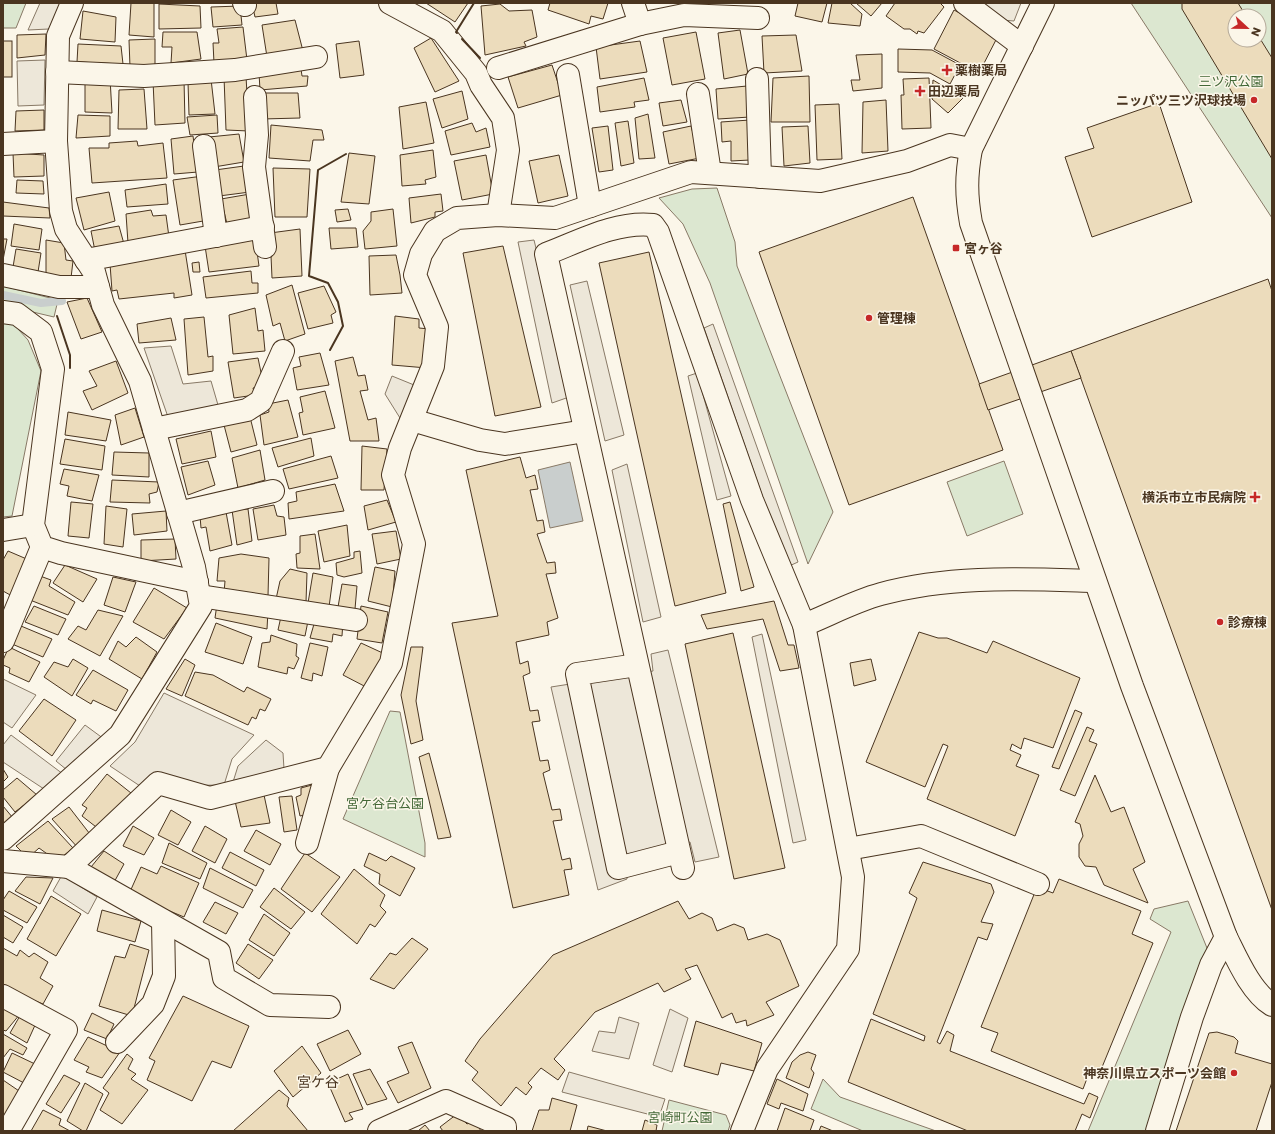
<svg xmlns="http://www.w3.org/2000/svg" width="1275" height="1134" font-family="Poppins,'Noto Sans JP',sans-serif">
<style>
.green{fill:#dce7d0;stroke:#887966;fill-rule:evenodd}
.parking{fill:#ede7d9;stroke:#887966}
.water{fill:#c9cecd;stroke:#887966}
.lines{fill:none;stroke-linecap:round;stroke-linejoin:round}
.stream{stroke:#c9cecd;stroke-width:8}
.building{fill:#ecdcbc;stroke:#4a3520}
.minor-casing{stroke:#4a3520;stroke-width:24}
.minor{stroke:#fbf6e9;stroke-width:22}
.wall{stroke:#4a3520;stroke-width:2}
.poi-dot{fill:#c62828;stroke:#fbf6e9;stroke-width:1.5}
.labels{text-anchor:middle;stroke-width:3;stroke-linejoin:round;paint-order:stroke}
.poi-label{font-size:13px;font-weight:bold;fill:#4a3520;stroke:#fbf6e9;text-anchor:start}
.park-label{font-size:13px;fill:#436837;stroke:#fbf6e9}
.neighbourhood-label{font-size:14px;fill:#4a3520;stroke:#fbf6e9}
</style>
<rect width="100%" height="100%" fill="#fbf6e9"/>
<g class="green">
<path d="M3 3H26L16 28H3Z"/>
<path d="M1131 3H1272V218ZM1235 16H1259V40H1235Z"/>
<path d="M717 188 735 242 737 266 833 512 808 564 710 283 683 224 659 198 692 189Z"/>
<path d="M3 286 58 300 54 317 3 305Z"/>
<path d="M3 319H9L28 340 41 371 12 516 3 517Z"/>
<path d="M1004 461 1023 514 967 536 947 482Z"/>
<path d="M390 711 400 712 425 843V857L343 819Z"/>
<path d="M1188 901 1209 953 1149 1131H1088L1171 932 1150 919 1154 909Z"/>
<path d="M823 1079 840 1097 936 1131H863L811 1109Z"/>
<path d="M669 1100 726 1115 730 1125 728 1131H662Z"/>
</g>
<g class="parking">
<path d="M40 3H61L49 29 28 30Z"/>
<path d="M981 3H1021L1014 21 1001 20Z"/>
<path d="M45 60 44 105 18 106 17 61Z"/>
<path d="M534 240 572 396 552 403 518 242Z"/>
<path d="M587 281 624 435 605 441 570 285Z"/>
<path d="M713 324 798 562 787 567 704 328Z"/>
<path d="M171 346 183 384 211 381 218 405 168 417 144 348Z"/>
<path d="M697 373 731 496 717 500 688 376Z"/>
<path d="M392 376 419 387 405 426 385 394Z"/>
<path d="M627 464 661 617 643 622 612 470Z"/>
<path d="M762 634 806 840 793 843 752 637Z"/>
<path d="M668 650 719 857 695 862 690 842 625 857 627 879 598 890 551 687 653 671 651 654Z"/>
<path d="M3 679 36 695 12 728 3 722Z"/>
<path d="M164 693 254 735 232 759 224 785 140 786 110 766 135 742Z"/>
<path d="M85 725 104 739 67 770 56 761Z"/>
<path d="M11 735 63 774 44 789 3 762V745Z"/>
<path d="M266 740 283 753 284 769 233 782 238 766Z"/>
<path d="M62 875 97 897 88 914 53 891Z"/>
<path d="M670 1009 688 1018 672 1072 653 1065Z"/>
<path d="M619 1017 639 1023 629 1059 592 1051 599 1031 615 1033Z"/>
<path d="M569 1072 665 1099 659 1117 562 1092Z"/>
</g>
<path class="water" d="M570 462 583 521 550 528 538 470Z"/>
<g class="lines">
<path class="stream" d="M3 295 41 303 62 301"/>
</g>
<g class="building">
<path d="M131 3H154V37L129 35Z"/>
<path d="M252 3H276L278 14 255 17Z"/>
<path d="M426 3H468L455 22Z"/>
<path d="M550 3H608L603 19 591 16 589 24 548 10Z"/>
<path d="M798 3H827L822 22 795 16Z"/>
<path d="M832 3H850L862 14 860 26 828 23Z"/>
<path d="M856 3H882L871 16Z"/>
<path d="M895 3H940L944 7 924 33 918 31 917 34 910 29H904L886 16Z"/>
<path d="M1182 3H1238L1246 16H1235V40H1259V37L1272 58V159L1182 9Z"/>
<path d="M159 4 200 6 201 28 159 29Z"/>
<path d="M500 4 509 11 532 10 537 37 524 42 526 46 485 55 481 6Z"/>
<path d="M240 6 242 25 213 27 211 7Z"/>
<path d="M954 10 999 34 979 73 934 49Z"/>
<path d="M83 11 116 17 115 42 80 39Z"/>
<path d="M295 20 303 51 267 57 262 25Z"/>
<path d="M243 27 247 60 214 63 213 43H219L217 29Z"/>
<path d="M740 30 748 74 724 79 718 33Z"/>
<path d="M163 32H197L201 59 171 63 172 47H162Z"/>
<path d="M696 32 705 79 672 85 663 38Z"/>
<path d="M46 34 45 55 17 58V35Z"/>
<path d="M796 35 802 71 764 73 762 36Z"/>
<path d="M431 38 459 81 435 92 414 48Z"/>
<path d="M155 39V66L130 67 129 40Z"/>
<rect x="3" y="41" width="9" height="36"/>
<path d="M359 41 364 75 340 78 336 44Z"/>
<path d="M640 41 647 72 600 79 596 47Z"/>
<path d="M78 44 121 46 123 64 77 62Z"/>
<path d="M898 49 932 50 960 65 950 84 930 73 898 72Z"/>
<path d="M882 54V88L853 91 851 80H860L856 55Z"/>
<path d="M552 65 562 95 518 108 508 77Z"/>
<path d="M301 69 302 76H308L307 86 260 90 259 73Z"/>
<path d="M246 76 249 131 226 130 224 77Z"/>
<path d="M809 76 810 122H771L773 78Z"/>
<path d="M110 78 112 113 85 112V79Z"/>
<path d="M644 78 649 100 634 102 635 107 600 112 597 87Z"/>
<path d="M929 78 931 128 902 129 901 95H904L903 79Z"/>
<path d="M211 79 215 114 189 115 188 82Z"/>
<path d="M184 80 185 123 155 125 153 81Z"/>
<path d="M933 80 963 98 948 113 932 99Z"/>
<path d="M747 86 750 117 718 119 716 89Z"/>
<path d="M144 89 147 129H118L119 90Z"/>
<path d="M462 91 468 119 442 128 433 99Z"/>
<path d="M261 93H298L300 118 262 119Z"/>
<path d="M681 100 687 122 663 126 659 103Z"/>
<path d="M886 100 888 151 862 153 863 102Z"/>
<path d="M426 102 434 143 403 149 399 107Z"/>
<path d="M1159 103 1192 202 1092 237 1065 157 1094 148 1087 128Z"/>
<path d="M839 104 842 159 817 160 815 105Z"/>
<path d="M44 110V130L15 131 16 111Z"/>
<path d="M648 114 655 158 639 159 635 118Z"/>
<path d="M78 115 110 116V136L76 138Z"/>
<path d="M217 115 218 133 190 135 187 117Z"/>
<path d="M750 120V160L731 161V141L722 142 721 122Z"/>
<path d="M628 121 634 163 621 166 615 123Z"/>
<path d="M472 123 476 132 486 128 490 147 451 155 445 131Z"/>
<path d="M271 125 322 130 324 140H313L310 161 269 158Z"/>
<path d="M608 126 613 170 599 172 592 128Z"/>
<path d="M691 126 700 158 669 164 663 132Z"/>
<path d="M808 126 810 163 784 166 782 127Z"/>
<path d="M239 134 244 162 214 167 209 137Z"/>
<path d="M193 136 198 172 174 174 171 139Z"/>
<path d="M137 141 138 146 163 143 167 178 92 183 89 148H109V143Z"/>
<path d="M433 150 436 177 425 180 426 184 402 186 400 155Z"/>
<path d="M13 153 44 155V176L14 177Z"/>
<path d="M349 153 375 156 369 204 341 202Z"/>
<path d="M486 155 493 194 462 200 454 161Z"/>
<path d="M559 155 568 196 538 203 529 161Z"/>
<path d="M244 166 250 192 219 196 215 170Z"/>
<path d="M273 168 310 169 307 217H275Z"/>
<path d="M203 176 209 220 180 225 173 180Z"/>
<path d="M17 180 43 181 44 194 16 193Z"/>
<path d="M166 184 168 204 127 207 125 190Z"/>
<path d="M109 192 115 221 84 230 76 198Z"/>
<path d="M250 194 255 223 228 228 221 199Z"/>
<path d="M441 194 443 211 435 212V217L411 223 409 198Z"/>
<path d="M913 197 1003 450 849 505 759 252Z"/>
<path d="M3 202 49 208 50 218 3 216Z"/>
<path d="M348 209 351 220 337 222 335 210Z"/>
<path d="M393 209 397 246 365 249 363 231 371 221V212Z"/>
<path d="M151 210 153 216 166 215 169 237 128 243 126 214Z"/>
<path d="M14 224 42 229 39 250 11 246Z"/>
<path d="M119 226 124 244 95 251 91 231Z"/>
<path d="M329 228H356L358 247 331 249Z"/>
<path d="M300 229 302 276 272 278 270 233Z"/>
<path d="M255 237 259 266 209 272 205 246Z"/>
<path d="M3 239H7L3 260Z"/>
<path d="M46 240 64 243 66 260 73 261 71 278 46 275Z"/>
<path d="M503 246 541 407 495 416 463 253Z"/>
<path d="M16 249 41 253 38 272 13 267Z"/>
<path d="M185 250 192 295 174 298V293L119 299 117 290 112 291 110 264Z"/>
<path d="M649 252 726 593 675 606 599 263Z"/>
<path d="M396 255 400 275 402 293 370 295 369 256Z"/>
<path d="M199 262 200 272H193L192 263Z"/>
<path d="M251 271 252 283H258V293L206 298 203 277Z"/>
<path d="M1268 279 1272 291V910L1071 351Z"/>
<path d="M292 285 305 334 285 341 280 323 273 326 266 295Z"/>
<path d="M324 286 336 312 331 315 333 323 308 329 298 293Z"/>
<path d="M87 298 102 332 81 339 67 302Z"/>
<path d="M255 308 258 331 263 330 265 351 233 354 229 315Z"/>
<path d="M395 316 419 319V328L430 329 427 368 392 365Z"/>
<path d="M204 317 208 357 213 356V371L188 375 184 319Z"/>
<path d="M171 318 176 340 139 343 137 324Z"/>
<path d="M1071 351 1081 378 988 410 979 384Z"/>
<path d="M320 353 329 385 297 390 293 368 301 366 299 357Z"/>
<path d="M353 357 358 376 365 375 368 390 360 391 368 420 376 418 379 441H350L335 361Z"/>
<path d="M258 358 263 382 257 383 258 387 253 388 255 395 234 398 228 362Z"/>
<path d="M116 361 128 393 92 410 83 391 97 386 89 371Z"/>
<path d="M325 391 335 428 303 435 299 413 303 412 300 397Z"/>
<path d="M288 400 298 437 264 445 260 415 269 412 268 404Z"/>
<path d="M135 408 144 437 121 445 115 415Z"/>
<path d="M68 412 111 420 106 441 65 435Z"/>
<path d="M250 417 257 445 231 452 224 425Z"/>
<path d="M211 431 216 457 182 464 176 439Z"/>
<path d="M311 438 314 456 278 467 272 448Z"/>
<path d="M65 439 105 446 102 470 60 464Z"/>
<path d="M362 446 387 449 384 490H361Z"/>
<path d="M260 450 265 480 238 488 232 458Z"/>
<path d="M114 452 149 453V477L112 475Z"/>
<path d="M331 456 338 478 289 489 283 469Z"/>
<path d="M520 457 526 478 535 475 538 489 530 490 537 521 543 520 545 532 537 534 547 563 555 562 556 573 546 574 558 618 547 622 549 635 516 642 520 664 528 661 530 673 523 676 530 711 538 710 540 721 532 722 540 761 548 760 550 770 543 773 552 810 560 809 562 820 553 821 562 860 570 858 572 869 564 870 569 895 513 908 452 623 498 616 466 470Z"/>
<path d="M208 461 215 485 188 495 181 467Z"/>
<path d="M64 469 99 475 92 501 67 496 69 486 60 484Z"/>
<path d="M112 480 159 482 157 492 149 494 150 503 110 502Z"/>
<path d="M335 484 344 511 289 519 288 503 297 501 296 492Z"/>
<path d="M387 500 396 522 368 530 364 506Z"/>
<path d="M71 502 93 504 89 538 68 536Z"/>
<path d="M730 502 754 587 741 591 723 504Z"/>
<path d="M274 505 277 516 284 517 286 535 258 540 253 509Z"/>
<path d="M106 506 127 509 123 547 104 544Z"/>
<path d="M248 509 252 541 237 545 232 510Z"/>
<path d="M166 511 167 531 134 535 132 514Z"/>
<path d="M226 512 232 545 210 551 206 527 201 528 200 516Z"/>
<path d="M347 525 350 556 324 562 318 531Z"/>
<path d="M396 531 401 559 377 564 372 534Z"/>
<path d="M315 534 320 569 297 568 296 554 300 553V536Z"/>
<path d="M175 539 176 559 141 561V540Z"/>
<path d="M8 551 29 560 12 596 3 591V560Z"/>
<path d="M360 551 362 573 344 577 337 575 336 563 354 558V552Z"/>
<path d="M241 554 269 558 268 596 224 593 225 581H217L219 558Z"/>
<path d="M65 565 97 579 83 602 53 583Z"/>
<path d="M375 567 395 571 392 607 368 601Z"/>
<path d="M290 569 307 573 306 602 276 599 280 581Z"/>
<path d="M313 573 333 577 329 607 308 603Z"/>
<path d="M40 576 51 580 49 586 75 602 68 615 30 600Z"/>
<path d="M113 577 136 582 125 612 104 605Z"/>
<path d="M342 584 357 586 355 609 338 607Z"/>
<path d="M154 588 187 608 164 639 133 622Z"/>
<path d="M774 601 788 645H794L799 668 780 671 763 619 707 629 701 615Z"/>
<path d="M217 604 268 611 267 629 215 618Z"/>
<path d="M34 606 66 619 58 635 25 622Z"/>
<path d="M361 606 388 612 382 643 357 639Z"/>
<path d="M98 610 123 616 100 656 68 639 78 626 86 630Z"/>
<path d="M282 612 309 616 305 636 278 630Z"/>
<path d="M316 617 343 621 342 636 333 634 332 642 310 638Z"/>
<path d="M216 623 252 637 243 664 205 652Z"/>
<path d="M21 626 52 639 43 657 12 644Z"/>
<path d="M919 632 938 638H947L987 653 993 641 1080 678 1053 748 1024 738 1021 749 1012 744 1010 750 1021 755 1016 766 1039 775 1015 836 927 799 948 746 943 744 925 787 866 762Z"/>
<path d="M733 633 785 868 734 879 685 644Z"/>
<path d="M271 635 297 644 296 656 299 658 294 669 288 667 287 674 258 667 262 643 270 642Z"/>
<path d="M136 637 157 652 142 679 109 659 118 641 126 647Z"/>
<path d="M310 643 328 647 322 676 313 673 312 681 301 678Z"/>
<path d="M361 643 387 655 368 688 343 675Z"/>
<path d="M9 647 40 662 29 682 9 673 10 668 3 665V660Z"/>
<path d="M411 647H423L416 701 423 740 411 744 401 695Z"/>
<path d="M73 659 88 668 72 696 44 677 54 662 68 667Z"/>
<path d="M185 659 195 665 182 696 166 689Z"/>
<path d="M871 659 876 680 854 686 850 663Z"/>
<path d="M93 670 128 690 116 711 93 700 91 704 76 695Z"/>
<path d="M195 672 213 675 244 692 247 687 271 699 265 711 260 709 256 719 252 717 248 725 185 696Z"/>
<path d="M44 699 76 720 52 756 19 731Z"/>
<path d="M1075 710 1082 713 1059 769 1052 767Z"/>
<path d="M1087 727 1094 730 1089 741 1097 744 1075 796 1060 790Z"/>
<path d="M429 753 451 837 438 839 419 757Z"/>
<path d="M3 769 8 777 3 782Z"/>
<path d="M107 774 131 793 100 830 82 816 87 808 82 805Z"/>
<path d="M1095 775 1111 812 1124 807 1145 862 1133 869 1148 903 1104 885 1096 867 1085 866 1079 857V844L1083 836 1080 824 1075 822Z"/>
<path d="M17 778 37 795 15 812 3 797V790Z"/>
<path d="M312 785 314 801 309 814 300 816 296 797 301 795V788Z"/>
<path d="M264 795 270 823 241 827 235 801Z"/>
<path d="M292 796 297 830 284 832 279 797Z"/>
<path d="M3 806 13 818 3 826Z"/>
<path d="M69 807 93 838 79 849 52 819Z"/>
<path d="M171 810 191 822 178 845 158 835Z"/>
<path d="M48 821 73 848 57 861 39 848 28 858 16 846Z"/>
<path d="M133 826 154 838 144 855 123 846Z"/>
<path d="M205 826 227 839 215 863 192 851Z"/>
<path d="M256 830 281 844 270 865 244 851Z"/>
<path d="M169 843 207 863 200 879 162 863Z"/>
<path d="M104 851 124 864 112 886 87 872Z"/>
<path d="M230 852 264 870 256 886 222 868Z"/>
<path d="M305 853 340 877 312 912 281 889Z"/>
<path d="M369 853 386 861 391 856 415 868 400 896 379 884 380 874 364 866Z"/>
<path d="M923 862 991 884 994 892 981 922 993 924 987 940 978 937 937 1042 940 1044 947 1031 954 1035 950 1051 1084 1104 1089 1093 1098 1097 1090 1118 1082 1114 1075 1131H968L848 1082 871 1019 924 1041 925 1036 873 1014 917 898 909 893Z"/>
<path d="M161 866 199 883 184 917 129 894 141 867 157 874Z"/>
<path d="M210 868 253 890 243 908 203 888Z"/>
<path d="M354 869 385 895 380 906 386 912 375 927 370 924 357 944 321 914Z"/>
<path d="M26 877 53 878 40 904 15 891Z"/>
<path d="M1059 879 1141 911 1132 934 1153 943 1098 1077 1089 1073 1083 1089 991 1051 998 1033 981 1027 1037 887 1053 893Z"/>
<path d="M274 888 305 912 291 929 260 907Z"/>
<path d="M9 891 37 907 27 923 3 910V900Z"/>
<path d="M51 896 81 914 56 956 27 939Z"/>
<path d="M678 901 689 919 702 913 712 918 717 931 734 924 744 928 748 940 767 934 780 940 799 986 766 1002 774 1015 747 1026 746 1020 736 1023 732 1013 722 1018 697 965 685 969 691 979 664 992 658 983 595 1012 554 1059 565 1070 558 1080 541 1068 528 1083 532 1087 526 1095 516 1087 501 1106 472 1080 478 1072 465 1061 480 1039 553 955Z"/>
<path d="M215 902 238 913 226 934 203 922Z"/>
<path d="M102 910 141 921 135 942 97 931Z"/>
<path d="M264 914 290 933 274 956 249 940Z"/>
<path d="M3 915 23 927 13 943 3 937Z"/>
<path d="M412 938 428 949 394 989 370 979 390 953 396 955Z"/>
<path d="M130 944 149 950 132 1016 99 1006 115 956 125 958Z"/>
<path d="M248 944 273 960 259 979 236 963Z"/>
<path d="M3 948 17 956 20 950 29 957 34 953 48 962 40 978 53 986 43 1004 28 998 3 984Z"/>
<path d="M183 996 249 1026 231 1068 212 1061 192 1101 147 1080 155 1061 149 1058Z"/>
<path d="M3 1004 20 1014 6 1031 3 1030Z"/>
<path d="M92 1013 114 1024 107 1039 84 1030Z"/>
<path d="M21 1014 36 1023 27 1043 10 1033Z"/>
<path d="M696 1021 762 1043 754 1071 721 1063 718 1075 684 1066Z"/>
<path d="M348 1030 361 1054 330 1071 317 1044Z"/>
<path d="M1217 1032 1234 1037 1238 1041 1235 1053 1272 1064V1082L1256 1131H1176L1209 1033Z"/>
<path d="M3 1034 27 1048 23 1055 10 1049 3 1058Z"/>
<path d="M88 1037 120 1052 102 1078 86 1072 89 1067 74 1060Z"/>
<path d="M412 1042 431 1088 398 1103 387 1082 409 1073 398 1047Z"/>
<path d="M302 1046 321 1073 293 1097 274 1071Z"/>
<path d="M808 1052 816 1055 811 1069 814 1073 809 1088 786 1078 792 1062 800 1055Z"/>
<path d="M12 1053 35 1064 24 1083 3 1072Z"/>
<path d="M127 1054 133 1059 128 1069 136 1074 131 1079 148 1090 122 1124 100 1110 109 1093 103 1088Z"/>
<path d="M370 1069 387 1099 367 1105 353 1074Z"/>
<path d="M348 1074 363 1109 349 1113 353 1119 345 1122 328 1083Z"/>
<path d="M64 1075 80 1083 61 1113 46 1104Z"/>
<path d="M777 1079 808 1094 803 1111 781 1103 779 1109 767 1104Z"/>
<path d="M3 1080 22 1093 6 1118 3 1117Z"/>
<path d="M85 1083 103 1094 86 1131H83L67 1121Z"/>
<path d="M279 1090 289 1098 287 1106 308 1131H233Z"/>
<path d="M552 1098 577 1105 570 1131H532L539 1110H549Z"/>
<path d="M785 1108 814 1120 810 1131H777Z"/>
<path d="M43 1110 61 1119 59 1125 70 1131H31Z"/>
<path d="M457 1114 467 1124 474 1120 481 1131H443L440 1127Z"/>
<path d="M645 1120 657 1125 656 1131H642Z"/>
<path d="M425 1125 430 1131H418Z"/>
<path d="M588 1126 607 1131H587Z"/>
<path d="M821 1126 833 1131H819Z"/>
</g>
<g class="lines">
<defs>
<g id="minor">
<path d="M244 3 245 5"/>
<path d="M390 3 442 31 476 73 481 85 503 118 508 150 498 215"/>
<path d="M633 3 640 24"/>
<path d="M965 3 1022 46"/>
<path d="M1043 3 971 149C966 176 966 195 971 223L1132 686 1226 937C1237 959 1251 992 1272 1005"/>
<path d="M498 68 640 24 684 15 758 18"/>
<path d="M57 72 144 76 235 70 316 57"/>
<path d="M568 75 590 206"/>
<path d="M757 79 760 177"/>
<path d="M698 94 710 173"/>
<path d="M255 97 257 135 254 167 265 247"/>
<path d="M3 144 56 141"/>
<path d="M204 146 216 236"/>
<path d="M86 260 263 227"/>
<path d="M3 275 59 287H98"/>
<path d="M3 312 17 314 41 332 53 369 33 525 42 547 61 553 197 582"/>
<path d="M412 420 480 440 505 444 585 431"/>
<path d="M154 429 247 410 261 401 283 351"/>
<path d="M178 513 273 491"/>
<path d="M3 530 33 525"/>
<path d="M200 596 356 620"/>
<path d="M804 625C829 615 855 601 881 594 951 575 1023 579 1095 581"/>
<path d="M3 641 42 547"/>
<path d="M637 665 577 674 618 868 679 852"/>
<path d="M3 839 120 735 201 606 194 567 140 381 103 305 94 272 66 229 61 211 56 141 58 36 72 3"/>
<path d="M307 843 328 768"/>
<path d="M848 849 921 836 1038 884"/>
<path d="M3 861 69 867 158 783 210 798 328 768 391 663 414 544 393 475 400 448 433 366 437 327 415 275 421 254 435 231 457 218 498 215 555 218 691 172 820 181 907 161 950 145 971 149"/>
<path d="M69 867 219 952 224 978 270 1005 329 1007"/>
<path d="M683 868 546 254C580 241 616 221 653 225L658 232 752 500 804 625 853 877 848 949 767 1069 742 1131"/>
<path d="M3 996 66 1030 8 1131"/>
<path d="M117 1042 153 1004 164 976 163 921"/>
<path d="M379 1131 446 1101 505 1127V1131"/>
<path d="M1157 1131 1192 1017 1211 965 1226 937"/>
</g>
</defs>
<use href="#minor" class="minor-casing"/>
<use href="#minor" class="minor"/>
<g class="wall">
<path d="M457 33 456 32 474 3"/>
<path d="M462 39 480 58"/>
<path d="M57 316 70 355V368"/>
<path d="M330 350 343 326 338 302 328 283 309 276 318 170 346 154"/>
</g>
</g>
<g class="poi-dot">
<path d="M945 64h4v4h4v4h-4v4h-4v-4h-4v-4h4z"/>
<path d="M918 85h4v4h4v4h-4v4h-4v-4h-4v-4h4z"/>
<circle cx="1254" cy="100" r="4"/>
<rect x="952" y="244" width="8" height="8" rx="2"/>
<circle cx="869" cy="318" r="4"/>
<path d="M1253 491h4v4h4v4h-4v4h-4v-4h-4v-4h4z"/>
<circle cx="1220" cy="622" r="4"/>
<circle cx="1234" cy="1073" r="4"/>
</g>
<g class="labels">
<g class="poi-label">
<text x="955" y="75">薬樹薬局</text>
<text x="928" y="96">田辺薬局</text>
<text x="1246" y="105" text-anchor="end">ニッパツ三ツ沢球技場</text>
<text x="964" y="253">宮ヶ谷</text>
<text x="877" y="323">管理棟</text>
<text x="1246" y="502" text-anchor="end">横浜市立市民病院</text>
<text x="1228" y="627">診療棟</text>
<text x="1226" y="1078" text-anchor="end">神奈川県立スポーツ会館</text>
</g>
<g class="park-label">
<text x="1231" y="86">三ツ沢公園</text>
<text x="385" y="808">宮ケ谷台公園</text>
<text x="680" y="1122">宮崎町公園</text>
</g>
<g class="neighbourhood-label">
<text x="318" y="1087">宮ケ谷</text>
</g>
</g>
<rect width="1275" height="1134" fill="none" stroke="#4a3520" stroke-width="8"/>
<g transform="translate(1247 28) rotate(112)"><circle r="19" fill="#fbf6e9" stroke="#b4a999"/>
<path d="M0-3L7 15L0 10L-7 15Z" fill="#c62828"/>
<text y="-6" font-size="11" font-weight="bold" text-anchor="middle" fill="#4a3520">N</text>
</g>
</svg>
